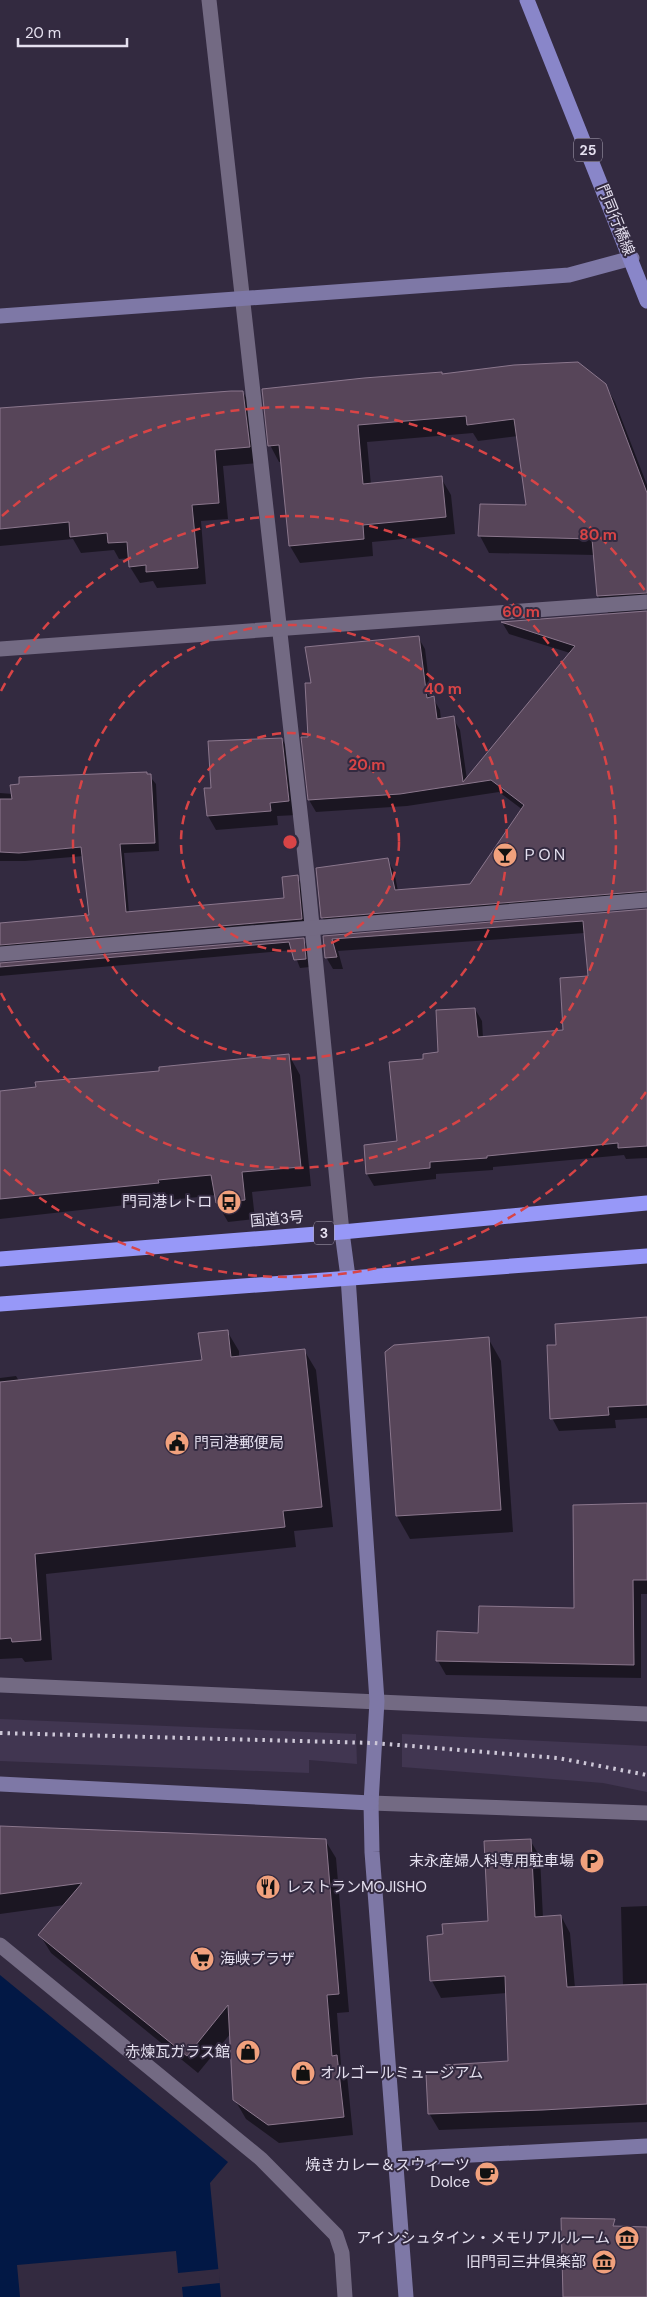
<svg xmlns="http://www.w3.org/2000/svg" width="647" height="2297" font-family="'DM Sans','Noto Sans JP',sans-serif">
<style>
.built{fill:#413651}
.water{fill:#021845}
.pier{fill:#332a40}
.shadow{fill:#0007}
.building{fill:#574559;stroke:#8b778d}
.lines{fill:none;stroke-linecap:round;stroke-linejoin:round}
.street{stroke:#736a83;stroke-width:15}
.secondary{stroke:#7e78a6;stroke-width:15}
.primary{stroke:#8986c9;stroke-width:15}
.highway{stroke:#9798f8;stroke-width:15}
.rail{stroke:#cdc7d7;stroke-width:4;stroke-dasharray:2.5 5;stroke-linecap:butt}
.ring{fill:none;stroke:#d84446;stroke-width:2.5;stroke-dasharray:9 6}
.labels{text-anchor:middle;stroke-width:4;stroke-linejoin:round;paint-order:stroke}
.shield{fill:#332a40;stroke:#b0a9ba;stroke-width:1}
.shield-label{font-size:14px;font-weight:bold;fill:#e5e0ef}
.street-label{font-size:15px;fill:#e5e0ef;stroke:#332a40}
.poi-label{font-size:15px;fill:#e5e0ef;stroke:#332a40;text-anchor:end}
.centre{fill:#d84446;stroke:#332a40;stroke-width:2.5}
.ring-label{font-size:15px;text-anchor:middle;font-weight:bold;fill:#d84446;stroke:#332a40;stroke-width:4;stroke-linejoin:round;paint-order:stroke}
</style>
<rect width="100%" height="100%" fill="#332a40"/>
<g class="built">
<path d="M0 1719 356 1734 357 1764 309 1760V1773L0 1761Z"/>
<path d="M402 1734 647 1746V1792L603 1783 402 1767Z"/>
</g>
<path class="water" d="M0 1975 228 2162 210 2183 221 2297H0Z"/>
<path class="pier" d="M176 2251 178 2273 219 2269 220 2283 182 2287 183 2297H20L17 2265Z"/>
<g class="shadow">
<path d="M443 376 605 385 615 402 647 485V610L608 613 598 596 595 555 489 553 480 536 481 505 528 507 518 436 478 441 473 433 367 442 371 485 441 478 451 495 455 534 372 542 373 556 300 563 290 546 282 462H279L270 445Z"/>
<path d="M243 392 252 409 258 463 223 466 228 519 201 521 206 584 157 588 153 581 140 583 130 567V558L119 559 114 550 81 553 73 539 0 546V409Z"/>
<path d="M647 613V903L329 929 322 917 387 859 394 871 398 891 470 885 523 810 499 792 407 806 316 812 309 800 313 684 418 637 425 649 431 698H433L440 710 441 720 453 718 460 730 467 780 570 653 509 634 503 624Z"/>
<path d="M282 739 290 753 297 815 277 816 278 825 216 830 208 816 212 789Z"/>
<path d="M147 773 156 784 159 851 124 853 129 913 286 899 297 877 302 885 306 928 0 956V924L90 916 84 856 25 861H0V793L13 794Z"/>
<path d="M647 911V1158L626 1159 624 1155 493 1167V1170L436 1174V1179L374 1186 367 1174 398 1142 424 1060 439 1053 475 1009 482 1021 483 1038 564 1031 590 977 585 933 338 951 343 969H333L326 957 324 938Z"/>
<path d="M303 939 308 948 310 967 300 968 293 950 0 976V964Z"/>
<path d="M289 1055 300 1075 311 1186 252 1192 255 1219 228 1222 217 1203 216 1195 0 1219V1092Z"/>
<path d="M647 1319V1418L615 1420 616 1428 559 1431 552 1418 557 1346Z"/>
<path d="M227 1331 239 1351V1357L304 1350 316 1370 333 1527 294 1531 296 1547 46 1574 52 1660 25 1662 22 1658 0 1659V1378L16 1376 19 1381 204 1361Z"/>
<path d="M488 1338 501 1361 513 1532 410 1539 397 1516 386 1353Z"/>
<path d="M647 1504V1594H641V1678L446 1675 438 1661 480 1634 575 1609Z"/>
<path d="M0 1827 325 1840 336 1858 349 2012 337 2013 341 2065 347 2075 353 2135 279 2143 246 2119 235 2100 231 2033 198 2073 51 1953 40 1935 65 1905 0 1914Z"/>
<path d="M530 1840 540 1857 543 1918 561 1916 570 1933 575 1988 623 1986 621 1907 647 1906V2122L439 2130 429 2113 446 2074 510 2062 507 1993 441 1998 432 1981 428 1937 444 1935 489 1922Z"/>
</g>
<g class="building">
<path d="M578 362 606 384 647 493V593L597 596 592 539 478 536 480 504 526 505 514 419 467 425 466 416 358 425 363 484 442 476 446 517 363 525 364 539 289 546 279 445 268 446 262 389 364 378 442 372V374L514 365Z"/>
<path d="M231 391H243L250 447 215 450 219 503 192 505 198 568 146 572V565L129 567 127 542 108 543 107 533 70 537 69 522 0 529V408Z"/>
<path d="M647 611V891L321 918 316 868 388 858 395 890 470 884 524 805 491 780 400 794 308 800 301 737H308L305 683H311L305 647 419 636 427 698 434 696 437 719 454 716 463 782 575 646 501 622Z"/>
<path d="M282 738 289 801 270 803 271 811 207 816 204 788H211L208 741Z"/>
<path d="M147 772V774H151L155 843 120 844 126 912 284 898 282 877 298 875 302 919 0 945V923L89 915 81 847 19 853 0 852V799H12L10 785 19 784V777Z"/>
<path d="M647 909V1146L618 1148V1143L487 1156V1158L430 1162V1168L366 1174 364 1145 397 1141 389 1062 423 1059V1054L438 1052 436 1010 475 1008 478 1037 563 1030 560 978 588 976 583 921 332 939 337 957 325 958 323 936Z"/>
<path d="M304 938 306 959 294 960 289 942 0 967V963Z"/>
<path d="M289 1054 301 1167 242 1172 245 1200 216 1203 211 1175 158 1180 159 1183 0 1199V1091L36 1087 35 1082 159 1071V1067Z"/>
<path d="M647 1317V1405L608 1407 609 1415 550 1419 547 1345H556L555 1324Z"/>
<path d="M228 1330 231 1357 305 1349 322 1507 283 1511 285 1527 35 1554 41 1640 12 1642 11 1638 0 1639V1382L202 1360 198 1333Z"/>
<path d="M489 1337 501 1510 396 1516 385 1352 394 1345Z"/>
<path d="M647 1503V1580H633L634 1665 436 1661 437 1631 478 1633 479 1606 574 1608 573 1505Z"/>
<path d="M0 1826 326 1839 339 1994 327 1995 332 2056 337 2055 344 2117 268 2125 233 2100 228 2005 187 2056 38 1935 82 1883 0 1894Z"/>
<path d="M531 1839 535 1917 561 1915 567 1987 647 1984V2104L543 2110 428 2114 426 2074 445 2073V2065L508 2061 505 1976 430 1981 427 1936 443 1934 442 1924 488 1921 484 1841Z"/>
<path d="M561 2218 615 2219 613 2226 647 2227V2297H563Z"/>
</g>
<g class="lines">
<g class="street">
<path d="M209 0 307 874 342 1232"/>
<path d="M0 649 647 602"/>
<path d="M0 954 647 900"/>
<path d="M0 1685 647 1714"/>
<path d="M371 1803 647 1813"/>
<path d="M0 1945 261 2159 336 2235 342 2253 345 2297"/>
</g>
<g class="secondary">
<path d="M0 316 569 275 632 258"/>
<path d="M342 1232 348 1277 377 1701 371 1803 372 1852 406 2297"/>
<path d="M0 1784 371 1803"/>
<path d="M396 2159 647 2146"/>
</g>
<path class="primary" d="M527 0 647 301"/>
<g class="highway">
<path d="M0 1259 342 1232 647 1203"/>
<path d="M0 1304 647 1256"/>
</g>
<path class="rail" d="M0 1733 374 1743 558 1758 647 1775"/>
</g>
<g class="ring">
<circle cx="290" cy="842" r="109"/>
<circle cx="290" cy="842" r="217"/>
<path d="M1 691A326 326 0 1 1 1 993"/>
<path d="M646 1092A435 435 0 0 1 2 1168M2 516A435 435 0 0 1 646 592"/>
</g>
<defs>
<symbol id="bar-disc" viewBox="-11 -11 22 22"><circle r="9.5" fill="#f1a17d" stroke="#332a40"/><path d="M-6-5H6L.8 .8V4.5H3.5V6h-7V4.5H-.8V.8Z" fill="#111"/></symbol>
<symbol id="bus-disc" viewBox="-11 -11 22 22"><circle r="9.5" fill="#f1a17d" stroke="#332a40"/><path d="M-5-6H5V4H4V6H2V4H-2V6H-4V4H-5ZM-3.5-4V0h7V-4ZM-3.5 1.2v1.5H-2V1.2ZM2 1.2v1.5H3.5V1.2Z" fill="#111"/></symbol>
<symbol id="civic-disc" viewBox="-11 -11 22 22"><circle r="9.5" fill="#f1a17d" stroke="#332a40"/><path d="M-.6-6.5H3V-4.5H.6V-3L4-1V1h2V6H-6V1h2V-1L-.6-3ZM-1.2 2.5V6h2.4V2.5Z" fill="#111"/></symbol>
<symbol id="parking-disc" viewBox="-11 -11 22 22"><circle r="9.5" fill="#f1a17d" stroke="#332a40"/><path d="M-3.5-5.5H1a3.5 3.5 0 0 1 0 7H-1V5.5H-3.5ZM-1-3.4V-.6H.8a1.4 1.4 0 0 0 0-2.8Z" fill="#111"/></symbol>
<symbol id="restaurant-disc" viewBox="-11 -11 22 22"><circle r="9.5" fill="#f1a17d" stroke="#332a40"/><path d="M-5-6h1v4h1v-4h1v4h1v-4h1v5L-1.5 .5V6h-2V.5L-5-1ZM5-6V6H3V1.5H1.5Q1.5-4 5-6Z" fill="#111"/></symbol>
<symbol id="supermarket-disc" viewBox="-11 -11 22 22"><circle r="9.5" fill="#f1a17d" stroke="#332a40"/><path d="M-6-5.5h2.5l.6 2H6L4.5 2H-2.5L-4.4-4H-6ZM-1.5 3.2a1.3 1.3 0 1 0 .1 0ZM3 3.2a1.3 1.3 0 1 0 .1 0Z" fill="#111"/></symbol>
<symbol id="shop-disc" viewBox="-11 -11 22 22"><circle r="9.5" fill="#f1a17d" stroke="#332a40"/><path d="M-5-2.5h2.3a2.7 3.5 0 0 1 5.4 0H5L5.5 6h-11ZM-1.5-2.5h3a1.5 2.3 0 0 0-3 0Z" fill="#111"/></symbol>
<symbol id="cafe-disc" viewBox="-11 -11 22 22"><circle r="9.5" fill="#f1a17d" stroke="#332a40"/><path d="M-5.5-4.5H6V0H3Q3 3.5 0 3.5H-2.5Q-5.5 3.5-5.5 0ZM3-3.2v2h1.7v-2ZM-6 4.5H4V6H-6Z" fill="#111"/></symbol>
<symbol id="museum-disc" viewBox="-11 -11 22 22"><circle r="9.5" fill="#f1a17d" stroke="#332a40"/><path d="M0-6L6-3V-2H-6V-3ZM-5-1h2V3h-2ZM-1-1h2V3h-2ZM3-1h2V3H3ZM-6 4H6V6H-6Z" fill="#111"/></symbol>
</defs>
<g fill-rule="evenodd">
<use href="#bar-disc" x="491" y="841" width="28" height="28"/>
<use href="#bus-disc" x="215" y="1188" width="28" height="28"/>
<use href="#civic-disc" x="163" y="1429" width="28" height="28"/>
<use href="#parking-disc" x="578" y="1847" width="28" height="28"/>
<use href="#restaurant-disc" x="254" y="1873" width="28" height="28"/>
<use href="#supermarket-disc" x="188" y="1945" width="28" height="28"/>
<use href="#shop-disc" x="234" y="2038" width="28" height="28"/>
<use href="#shop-disc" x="289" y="2059" width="28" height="28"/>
<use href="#cafe-disc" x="473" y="2160" width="28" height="28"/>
<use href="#museum-disc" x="613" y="2224" width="28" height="28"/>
<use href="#museum-disc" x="590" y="2248" width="28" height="28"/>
</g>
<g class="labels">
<g class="shield">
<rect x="574" y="138.5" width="28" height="23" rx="4"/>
<rect x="314" y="1221.5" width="20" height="23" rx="4"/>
</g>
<g class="shield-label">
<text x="588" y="155">25</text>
<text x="324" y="1238">3</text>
</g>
<g class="street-label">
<text transform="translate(616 220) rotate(68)" y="5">門司行橋線</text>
<text transform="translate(277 1219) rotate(-5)" y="5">国道3号</text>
</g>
<g class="poi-label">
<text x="522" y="860" text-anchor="start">ＰＯＮ</text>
<text x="212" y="1207">門司港レトロ</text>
<text x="194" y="1448" text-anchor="start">門司港郵便局</text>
<text x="574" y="1866">末永産婦人科専用駐車場</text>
<text x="286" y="1892" text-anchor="start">レストランMOJISHO</text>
<text x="220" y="1964" text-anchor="start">海峡プラザ</text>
<text x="230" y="2057">赤煉瓦ガラス館</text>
<text x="320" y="2078" text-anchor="start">オルゴールミュージアム</text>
<text x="470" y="2170">焼きカレー＆スウィーツ<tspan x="470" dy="17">Dolce</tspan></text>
<text x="610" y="2243">アインシュタイン・メモリアルルーム</text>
<text x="586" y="2267">旧門司三井倶楽部</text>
</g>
</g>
<circle cx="290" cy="842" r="8" class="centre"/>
<g class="ring-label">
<text x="598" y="540">80 m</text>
<text x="521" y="617">60 m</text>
<text x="443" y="694">40 m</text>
<text x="367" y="770">20 m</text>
</g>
<path d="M18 38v8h109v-8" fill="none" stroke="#e5e0ef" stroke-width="2.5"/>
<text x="25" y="38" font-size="15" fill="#e5e0ef" stroke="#332a40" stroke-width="4" paint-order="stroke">20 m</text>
</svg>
